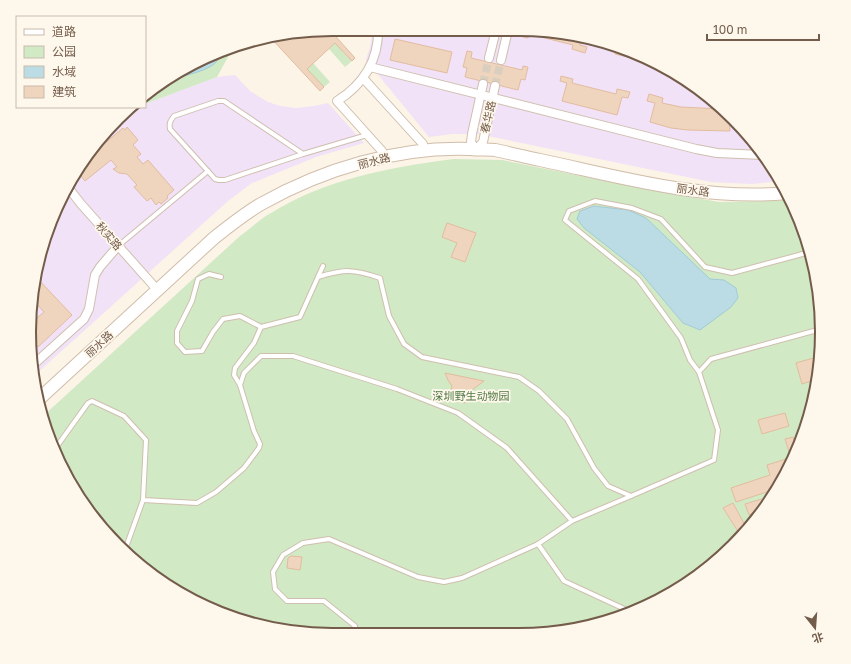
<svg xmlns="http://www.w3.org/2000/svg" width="851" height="664" font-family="'Golos Text','Noto Sans SC',sans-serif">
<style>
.education{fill:#f1e2f8}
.green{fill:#d1e9c4}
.water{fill:#bbdce5;stroke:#a1cbd6}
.building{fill:#f0d5be;stroke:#e2bc9f}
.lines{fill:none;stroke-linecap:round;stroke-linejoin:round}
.minor-tunnel{stroke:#dacebf;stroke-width:8;stroke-dasharray:8 4;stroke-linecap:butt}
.service-casing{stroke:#cfbfaf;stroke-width:6}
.minor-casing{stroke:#cfbfaf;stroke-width:10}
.secondary-casing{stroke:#d0bdaa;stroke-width:14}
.service{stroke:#fff;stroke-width:4}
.minor{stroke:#fff;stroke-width:8}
.secondary{stroke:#fff;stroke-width:12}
.labels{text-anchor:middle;stroke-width:3.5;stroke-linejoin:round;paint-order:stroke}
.street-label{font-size:11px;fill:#745c4b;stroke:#fef8ec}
.park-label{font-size:11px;fill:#517943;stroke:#fef8ec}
.rim{fill:none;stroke:#745c4b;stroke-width:2}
</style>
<rect width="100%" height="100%" fill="#fcf4e6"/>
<g class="education">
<path d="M372 29 539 30 616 45 704 92 747 132 782 181 752 184 711 182 478 134H452L429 137 366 60 371 43Z"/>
<path d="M235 75 250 91 268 102 280 106 296 108 314 106 328 103 364 143 316 157 252 183 228 201 35 375 29 332 39 254 69 181 115 121 137 107H145V104L217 77Z"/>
</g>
<g class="green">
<path d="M335 43 352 61 345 67 329 49Z"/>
<path d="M228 50 229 55 217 77 145 104V97L180 70Z"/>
<path d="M313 63 330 82 324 87 307 69Z"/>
<path d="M454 159 502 160 650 190 719 202 772 201 790 199 806 234 819 292 821 352 814 395 810 402 808 420 791 466 760 516 719 560 671 594 616 619 539 634 273 629 216 612 163 584 104 532 70 484 42 417 240 236C250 229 260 219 271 213 326 179 391 167 454 159Z"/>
</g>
<g class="water">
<path d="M220 53C219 57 218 61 214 64 205 72 178 77 165 81L180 70Z"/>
<path d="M594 206 628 210 646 218 710 279 724 280 736 288 738 298 731 307 700 330 683 323 640 272 584 228 577 219 580 211Z"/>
</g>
<g class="building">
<path d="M329 29 355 58 352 61 335 43 307 69 324 87 320 91 270 37Z"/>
<path d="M518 30 525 31 526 30H539L582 38 580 45 587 47 585 53 572 49 573 45 529 34 528 38 516 35Z"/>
<path d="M395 39 452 52 447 73 390 60Z"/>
<path d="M617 45 648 62 615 54Z"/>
<path d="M467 51 472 52 471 58 522 70 523 66 528 67 525 80 521 79 518 90 465 77 467 68 463 67Z"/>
<path d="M561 76 573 79 572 83 616 94 617 89 630 92 628 98 622 97 617 115 562 101 567 83 560 81Z"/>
<path d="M649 94 663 98 662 103 681 107 722 109 729 116 730 131 688 130 671 128 650 122 655 103 647 101Z"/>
<path d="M127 127 138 140 133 145 141 154 137 157 143 164 148 160 174 190 167 196 168 198 161 204 159 202 156 205 151 198 147 201 134 187 137 185 127 174 119 173 113 169 117 167 111 160 85 181 77 171 87 158 123 128 125 130Z"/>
<path d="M447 223 476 233 465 262 451 257 457 243 442 237Z"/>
<path d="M36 277 72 315 38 347 30 337 29 332 30 324 44 312 33 300Z"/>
<path d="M817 357 819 364 817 379 802 384 796 363Z"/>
<path d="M445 373 484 381 472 390 466 396 465 403 449 399 452 386 448 380Z"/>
<path d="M785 413 789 426 762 434 758 420Z"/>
<path d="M793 437 797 450 794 456 791 458 785 439Z"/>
<path d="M794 456 791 466 789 468 786 459Z"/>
<path d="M786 459 789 468 782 480 778 481 779 485 776 489 736 502 731 488 770 475 767 465Z"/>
<path d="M772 496 763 510 749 515 745 504Z"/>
<path d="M733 503 747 529 741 536 723 508Z"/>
<path d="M291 556 302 557 300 570 287 568 288 558Z"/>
</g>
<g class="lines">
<g class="minor-tunnel">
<path d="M483 84 489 58"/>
<path d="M495 86 501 60"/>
</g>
<defs>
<g id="service">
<path d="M303 154 224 101H218L174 116C170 121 169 123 170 129L215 179 219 180H225L303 154 367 135"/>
<path d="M118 246 208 171"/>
<path d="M221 277 209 274 198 279 192 301 177 331V343L185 352 202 351 213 332 223 319 240 316 261 327"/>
<path d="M318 277 323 266"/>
<path d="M699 372 711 359 821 329"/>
<path d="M240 385 244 373 261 356H293L397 389 458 413 507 448 572 521"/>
<path d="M55 449 88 403 92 401 124 416 146 440 143 500 197 503 216 492 244 468 259 448 260 444 254 431 240 385 234 375 235 368 254 343 261 327 300 317 318 277C345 269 353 269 380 278L389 316 404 344 422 357 519 377 539 391 567 419 594 468 608 486 631 496 714 460 718 430 699 372 690 360 681 338 638 279 565 220 569 211 595 201 632 208 661 219 705 267 732 273 810 252"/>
<path d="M631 496 572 521 538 544 564 581 631 612"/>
<path d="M125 550 143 500"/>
<path d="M353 631 355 626 324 601H287L275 589 273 572 283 555 303 543 329 539 418 577 444 582 462 578 538 544"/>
</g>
<g id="minor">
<path d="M378 29C379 60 363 85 337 101L382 151"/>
<path d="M489 58 496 30"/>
<path d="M501 60 508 30"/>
<path d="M370 67 696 149 717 153 763 155"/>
<path d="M363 78 423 144"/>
<path d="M483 84 472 134 471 142 476 150 483 142 495 86"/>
<path d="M67 186 81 204 153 285"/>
<path d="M33 365 84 319 89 309 95 275 100 267 118 246"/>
</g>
<path id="secondary" d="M38 400 214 238C229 226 244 214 261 204 323 169 399 146 471 149 479 150 488 149 495 150 510 153 525 157 540 160 621 177 703 201 787 193"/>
</defs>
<use href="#service" class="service-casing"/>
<use href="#minor" class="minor-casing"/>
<use href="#secondary" class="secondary-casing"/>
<use href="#service" class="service"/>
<use href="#minor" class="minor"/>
<use href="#secondary" class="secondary"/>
</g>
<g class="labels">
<g class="street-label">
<text transform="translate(488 117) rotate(-77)" y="4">春华路</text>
<text transform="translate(374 161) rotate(-14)" y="4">丽水路</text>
<text transform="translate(693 190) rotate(8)" y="4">丽水路</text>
<text transform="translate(109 236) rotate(49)" y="4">秋实路</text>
<text transform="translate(99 344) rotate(-42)" y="4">丽水路</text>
</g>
<g class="park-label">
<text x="471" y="400">深圳野生动物园</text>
</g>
</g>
<path d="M0 0H851V664H0ZM332 36H519A296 296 0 0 1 815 332V332A296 296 0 0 1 519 628H332A296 296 0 0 1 36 332V332A296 296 0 0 1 332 36Z" fill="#fef8ec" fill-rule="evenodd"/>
<path class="rim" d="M332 36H519A296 296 0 0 1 815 332V332A296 296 0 0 1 519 628H332A296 296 0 0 1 36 332V332A296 296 0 0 1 332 36Z"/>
<rect x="16" y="16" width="130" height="92" fill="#fef8ec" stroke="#c7baac"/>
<rect x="24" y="29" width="20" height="6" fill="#ffffff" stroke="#c7baac"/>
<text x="52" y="36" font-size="12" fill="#745c4b">道路</text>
<rect x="24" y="46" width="20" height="12" fill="#d1e9c4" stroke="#c7baac"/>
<text x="52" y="56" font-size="12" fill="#745c4b">公园</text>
<rect x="24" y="66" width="20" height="12" fill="#bbdce5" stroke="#c7baac"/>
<text x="52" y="76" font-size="12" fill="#745c4b">水域</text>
<rect x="24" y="86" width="20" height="12" fill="#f0d5be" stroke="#c7baac"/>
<text x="52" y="96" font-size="12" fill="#745c4b">建筑</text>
<g transform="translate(815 628) rotate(163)" stroke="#fef8ec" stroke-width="3" paint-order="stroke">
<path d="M0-3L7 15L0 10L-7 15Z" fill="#745c4b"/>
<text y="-6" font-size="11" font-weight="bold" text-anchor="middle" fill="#745c4b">北</text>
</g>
<path d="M707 34v6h112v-6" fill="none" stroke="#745c4b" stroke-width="2"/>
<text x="713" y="34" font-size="12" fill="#745c4b" stroke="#fef8ec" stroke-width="3" paint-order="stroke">100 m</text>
</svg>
